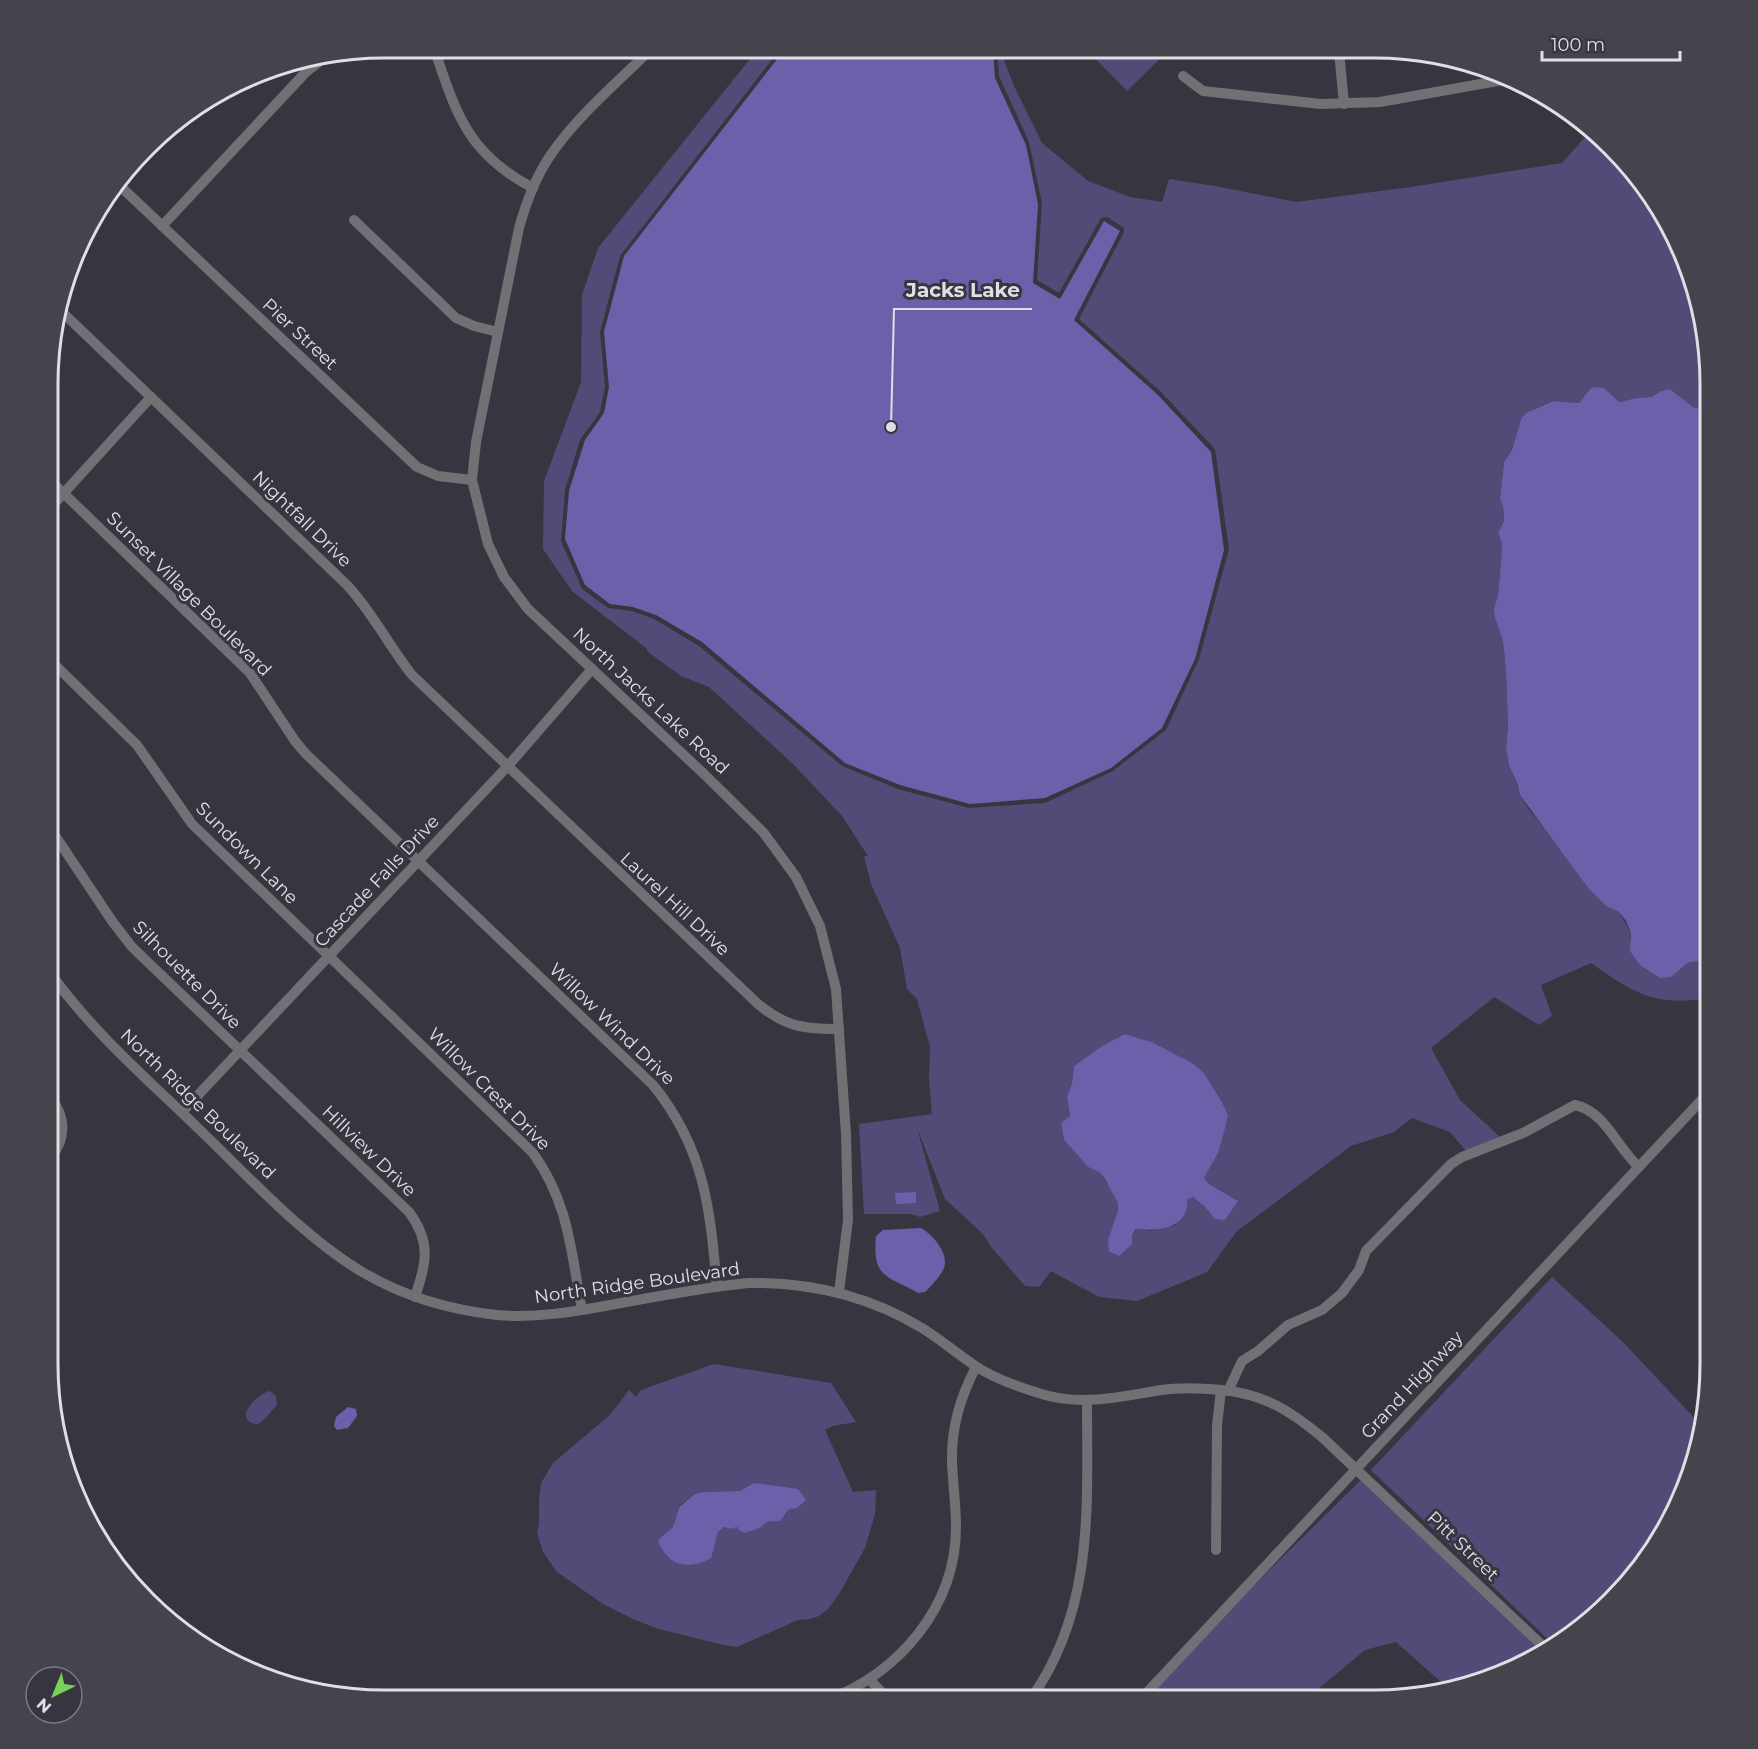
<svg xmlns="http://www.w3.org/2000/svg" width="1758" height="1749" font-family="Montserrat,sans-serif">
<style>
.green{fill:#504b77;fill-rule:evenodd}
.water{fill:#6b61ab}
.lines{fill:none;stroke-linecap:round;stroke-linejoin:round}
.minor{stroke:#707075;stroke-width:10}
.labels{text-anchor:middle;stroke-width:6;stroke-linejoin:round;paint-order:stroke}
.street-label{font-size:18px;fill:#e0dfe6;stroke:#373640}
.rim{fill:none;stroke:#e0dfe6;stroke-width:3}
.leader{fill:none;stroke:#e0dfe6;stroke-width:2}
.callout-dot{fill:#e0dfe6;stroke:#373640;stroke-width:2}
.callout-label{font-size:20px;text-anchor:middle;font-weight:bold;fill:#e0dfe6;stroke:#373640;stroke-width:6;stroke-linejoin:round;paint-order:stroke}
</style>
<rect width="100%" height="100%" fill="#373640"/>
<g class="green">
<path d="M758 49H780L620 256 600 332 605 387 600 412 580 440 565 490 561 541 582 589 608 608 632 611 654 619 699 646 842 766 898 789 969 808 1045 803 1113 771 1166 730 1199 659 1229 549 1215 449 1161 392 1079 319 1124 232V228L1107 217 1101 218 1059 293 1037 280 1042 203 1029 142 999 76 997 50H1000L1014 86 1042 143 1088 181 1130 197 1162 202 1169 179 1215 186 1296 202 1411 187 1562 163 1586 136H1590L1641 180 1692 276 1709 363V411L1693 407 1670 389 1661 391 1653 397 1636 398 1618 402 1604 388 1584 397 1579 403 1553 401 1534 409 1521 419 1512 450 1504 462 1500 499 1503 506 1504 521 1498 533 1502 544 1501 561 1498 595 1495 609V618L1503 641 1506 671 1508 726 1506 747 1509 766 1517 782 1520 795 1530 811 1558 844 1589 889 1606 906 1619 912 1631 933 1630 941 1681 969 1689 962C1702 963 1704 954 1709 945V998C1655 1007 1633 993 1591 963L1541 985 1552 1016 1539 1025 1494 997 1431 1048 1460 1100 1500 1137 1472 1158 1450 1132 1412 1118 1394 1132 1351 1146 1237 1231 1207 1272 1137 1301 1099 1297 1051 1271 1039 1287 1025 1286 992 1248 983 1234 945 1199 917 1128 940 1211 920 1217 911 1214H864L859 1124 932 1114 929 1079 930 1047 917 999 907 989 900 948 871 884 864 856H868L842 816 792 763 709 687 681 676 648 652 646 648 572 591 543 549 544 481 581 382 582 295 598 248ZM1125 1034 1152 1042 1194 1064 1204 1073 1222 1102 1228 1115 1226 1125 1212 1164 1204 1178 1209 1184 1238 1201 1210 1214 1205 1207 1193 1197 1187 1200 1175 1225 1151 1231 1137 1229 1132 1235 1116 1219 1118 1211V1203L1113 1191 1099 1172 1088 1167 1064 1140 1061 1123 1070 1116 1067 1097 1072 1083 1074 1066 1102 1046Z"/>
<path d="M1087 50H1169L1127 91Z"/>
<path d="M1552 1277 1623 1342 1699 1423 1675 1513 1627 1586 1578 1632 1554 1645 1371 1470Z"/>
<path d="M714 1364 831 1383 856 1422C844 1425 836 1423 825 1430L853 1492 876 1490 875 1514 865 1548 839 1594 828 1609 819 1616 810 1619 798 1620 737 1647 723 1645 659 1629 635 1620 603 1604 557 1572 543 1552 537 1533 539 1524V1501L541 1483 553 1463 610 1415 629 1390 636 1397 641 1390ZM754 1483 767 1486 789 1509C783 1518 778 1523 767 1522L760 1528 745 1533 737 1527 731 1529 724 1527 718 1532 714 1546 694 1564 683 1565 658 1541 673 1527 679 1506 695 1494 702 1492 741 1491Z"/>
<path d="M270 1391 276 1396 277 1405C272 1410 266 1419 260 1423 254 1426 245 1421 246 1414 246 1406 262 1392 270 1391Z"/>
<path d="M1362 1479 1541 1651 1482 1683 1449 1689 1396 1642 1365 1650 1305 1700H1145L1239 1600Z"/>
</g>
<g class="water">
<path d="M785 49 993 50 995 78 1026 145 1038 204 1033 283 1060 299 1104 221 1120 231 1074 320 1158 395 1211 452 1224 550 1195 659 1162 728 1111 768 1045 798 970 804 900 785 845 763 702 642 656 615 633 607 610 604 585 585 565 539 569 491 585 440 604 413 609 387 604 332 624 256Z"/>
<path d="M1592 387 1604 388 1619 402 1636 398 1652 397 1661 391 1670 389 1693 407 1709 411V945C1704 955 1702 963 1689 962L1671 977 1660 978 1640 965 1630 951 1631 933 1626 921 1619 912 1606 906 1589 889 1520 795 1517 782 1509 766 1506 747 1508 726 1506 671 1503 641 1495 618 1494 609 1498 595 1501 561 1502 544 1498 533 1504 521 1503 506 1500 499 1504 462 1512 450 1521 419 1526 413 1553 401 1579 403Z"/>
<path d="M1125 1034 1152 1042 1194 1064 1204 1073 1222 1102 1228 1115 1226 1125 1218 1153 1204 1178 1209 1184 1238 1201 1225 1220 1215 1219 1205 1207 1193 1197 1187 1200C1189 1228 1158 1232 1136 1229L1132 1235V1244L1119 1256 1109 1251 1108 1240 1118 1211V1203L1105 1179 1099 1172 1088 1167 1064 1140 1061 1123 1070 1116 1067 1097 1072 1083 1074 1066 1102 1046Z"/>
<path d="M916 1192V1203L896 1204 895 1193Z"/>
<path d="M921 1228C933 1235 951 1255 943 1270 939 1278 931 1286 925 1292L918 1293C887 1275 872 1279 876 1236L883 1230Z"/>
<path d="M348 1407 356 1409 357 1416 348 1428 337 1430 334 1426 336 1417Z"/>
<path d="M754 1483 798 1489 806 1500 797 1508 789 1509 780 1521 767 1522 760 1528 745 1533 739 1530 737 1527 731 1529 724 1527 718 1532 711 1558C688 1571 667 1566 658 1540L673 1527 679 1507 695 1494 702 1492 740 1491Z"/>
</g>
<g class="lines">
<g class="minor">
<path d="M434 48C456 114 468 154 533 188"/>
<path d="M651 49C617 83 577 116 550 156 535 178 526 203 519 228L476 442 472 480 488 544 504 577 528 609 704 774 763 832 796 877 820 926 836 989 846 1134 848 1220 839 1292"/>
<path d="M1339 51 1344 104"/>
<path d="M1183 76 1203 91 1321 104 1380 102 1503 80"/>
<path d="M119 185 417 467 438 476 472 480"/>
<path d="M354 220 456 318 474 326 498 332"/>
<path d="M162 226 306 72 324 58"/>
<path d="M59 309 347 585C373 613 389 646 412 675L758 1004C786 1027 803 1029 839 1029"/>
<path d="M54 484 250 673 295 741 306 754 653 1085C705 1149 710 1209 717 1287"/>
<path d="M53 505 151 397"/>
<path d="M53 663 137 745 192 824 533 1153C569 1203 571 1252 582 1310"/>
<path d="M52 831 112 921 132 947 409 1212C432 1243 426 1263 415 1297"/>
<path d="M51 974C94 1034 151 1082 204 1134 252 1180 307 1240 364 1273 405 1297 451 1310 497 1315 543 1319 587 1309 632 1301 670 1294 710 1287 748 1283 810 1282 869 1296 922 1328 940 1339 956 1353 974 1365 994 1379 1021 1388 1045 1395 1084 1406 1123 1396 1162 1390 1182 1387 1201 1388 1221 1390 1264 1394 1289 1410 1322 1437L1546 1649"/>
<path d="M182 1112 507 767 592 669"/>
<path d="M50 1158C67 1139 66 1116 50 1097"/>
<path d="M1228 1391 1242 1361 1258 1351 1288 1325 1322 1310 1342 1293 1359 1270 1366 1251 1451 1164 1462 1157 1523 1133 1575 1105C1605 1111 1618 1149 1639 1167"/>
<path d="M1216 1550 1217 1426 1221 1390"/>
<path d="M869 1679 889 1700"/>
<path d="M827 1700C899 1673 956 1607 956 1527 956 1506 953 1485 952 1463 951 1428 960 1397 976 1367"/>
<path d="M1030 1700C1095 1610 1087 1505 1087 1400"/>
<path d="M1140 1700 1709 1092"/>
</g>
</g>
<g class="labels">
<g class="street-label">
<text transform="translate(300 334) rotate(43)" y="6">Pier Street</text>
<text transform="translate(302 519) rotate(44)" y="6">Nightfall Drive</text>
<text transform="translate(189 594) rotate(45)" y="6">Sunset Village Boulevard</text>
<text transform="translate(651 701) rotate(43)" y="6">North Jacks Lake Road</text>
<text transform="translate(247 853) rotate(45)" y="6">Sundown Lane</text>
<text transform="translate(377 881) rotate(-47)" y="6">Cascade Falls Drive</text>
<text transform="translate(675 904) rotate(43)" y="6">Laurel Hill Drive</text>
<text transform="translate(187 975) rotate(45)" y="6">Silhouette Drive</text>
<text transform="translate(612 1024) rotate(44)" y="6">Willow Wind Drive</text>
<text transform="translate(489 1089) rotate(45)" y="6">Willow Crest Drive</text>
<text transform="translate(198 1104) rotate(44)" y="6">North Ridge Boulevard</text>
<text transform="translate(369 1151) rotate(44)" y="6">Hillview Drive</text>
<text transform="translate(637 1283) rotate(-8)" y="6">North Ridge Boulevard</text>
<text transform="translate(1412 1385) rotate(-47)" y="6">Grand Highway</text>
<text transform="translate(1463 1546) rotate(44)" y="6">Pitt Street</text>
</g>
</g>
<path d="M0 0H1758V1749H0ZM384 58H1374A326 326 0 0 1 1700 384V1364A326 326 0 0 1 1374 1690H384A326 326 0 0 1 58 1364V384A326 326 0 0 1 384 58Z" fill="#45444d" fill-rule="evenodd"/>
<path class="rim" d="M384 58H1374A326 326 0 0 1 1700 384V1364A326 326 0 0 1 1374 1690H384A326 326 0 0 1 58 1364V384A326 326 0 0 1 384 58Z"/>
<path class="leader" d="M891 427L894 309H1032"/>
<circle class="callout-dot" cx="891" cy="427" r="6"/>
<g class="callout-label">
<text x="963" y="297">Jacks Lake</text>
</g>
<g transform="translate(54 1695) rotate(223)"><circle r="28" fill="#373640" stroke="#7b7a82" stroke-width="1.5"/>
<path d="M0-4.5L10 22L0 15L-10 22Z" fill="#78d158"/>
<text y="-9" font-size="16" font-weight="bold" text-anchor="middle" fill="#e0dfe6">N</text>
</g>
<path d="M1542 51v9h138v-9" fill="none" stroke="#e0dfe6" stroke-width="3"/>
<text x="1551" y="51" font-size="18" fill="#e0dfe6" stroke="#373640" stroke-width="4.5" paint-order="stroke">100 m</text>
</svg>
